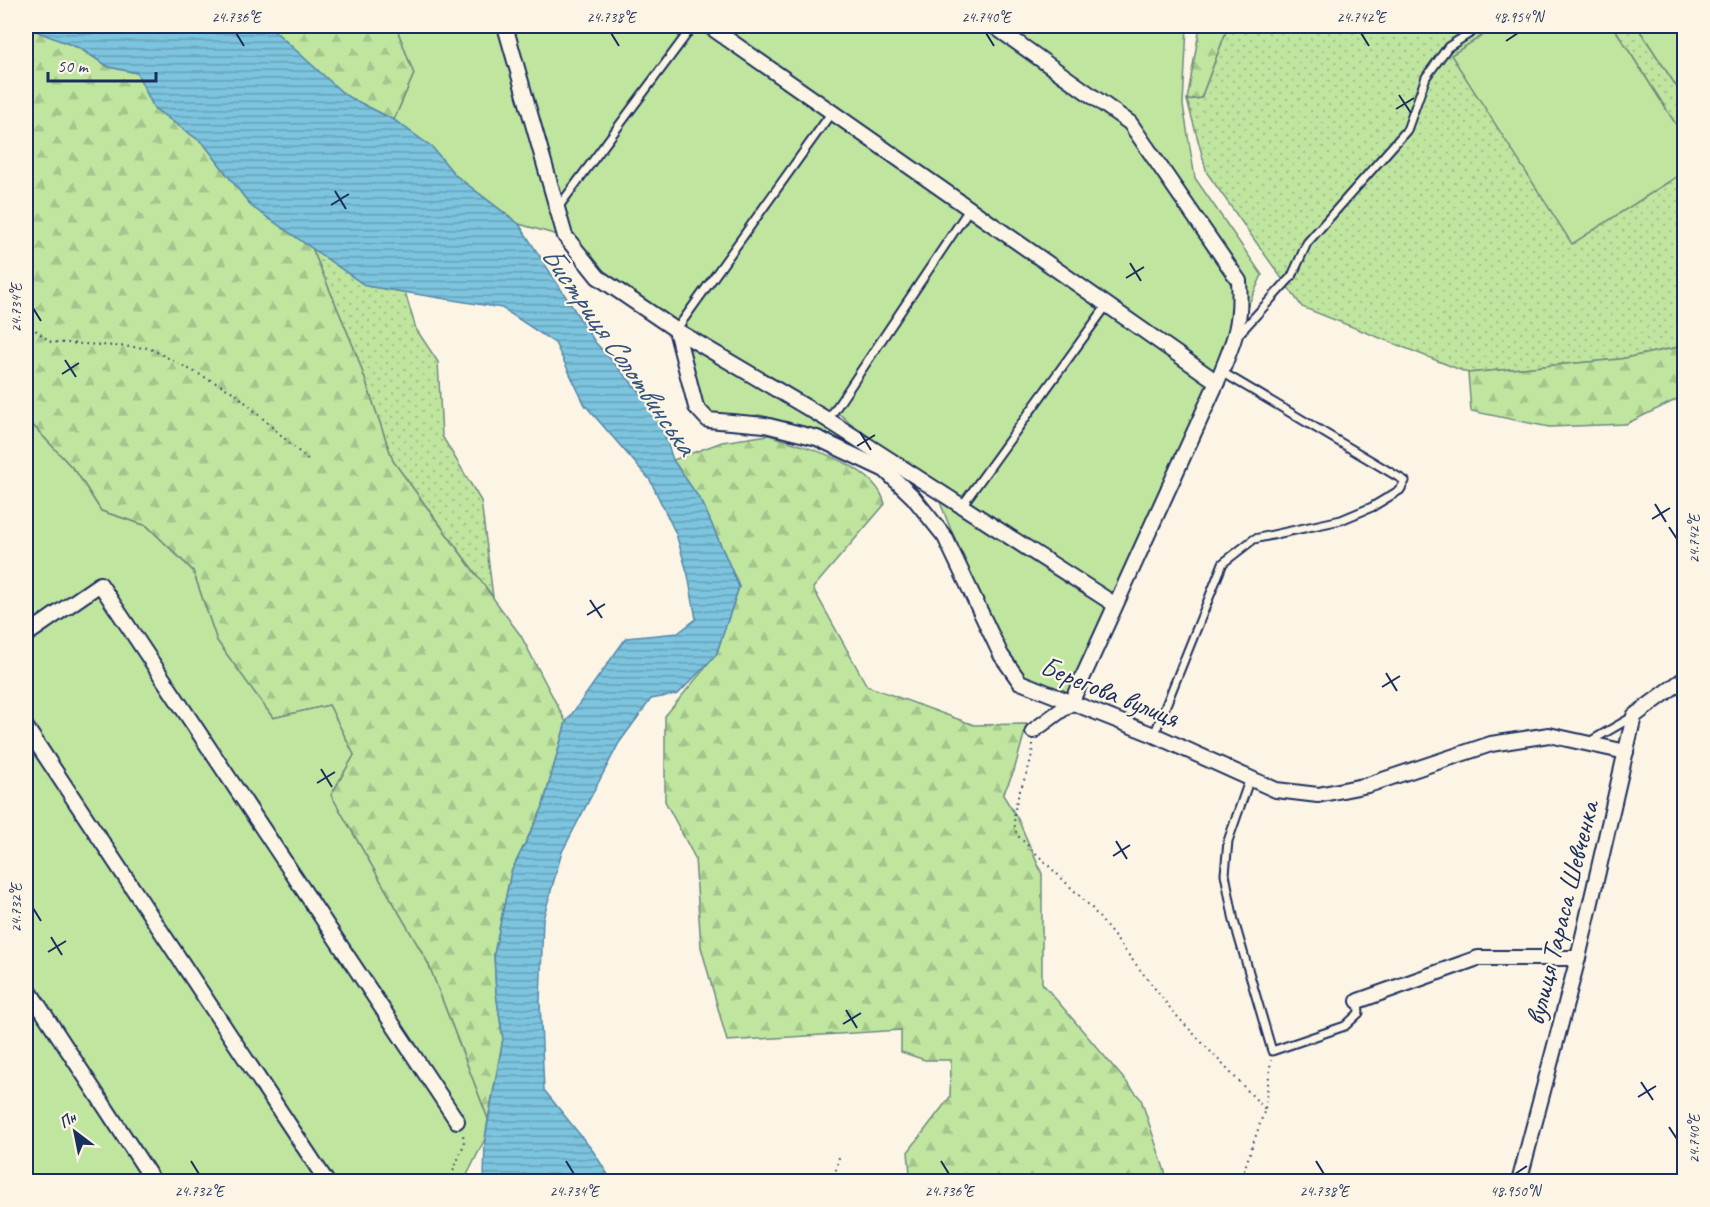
<svg xmlns="http://www.w3.org/2000/svg" width="1710" height="1207" font-family="Caveat,sans-serif">
<style>
.grass{fill:url(#grass-dots);stroke:#6d8a7e;stroke-width:1.5}
.forest{fill:url(#forest-firs);stroke:#6d8a7e;stroke-width:1.5}
.garden{fill:#bfe59f;stroke:#6d8a7e;stroke-width:1.5}
.water{fill:url(#water-rules);stroke:#5688ab;stroke-width:1.5}
.lines{fill:none;stroke-linecap:round;stroke-linejoin:round}
.service-casing{stroke:#1b2f5e;stroke-width:11}
.minor-casing{stroke:#1b2f5e;stroke-width:18}
.path{stroke:#1b2f5e;stroke-width:2;stroke-dasharray:1.5 4.5;stroke-linecap:butt}
.service{stroke:#fcf5e5;stroke-width:7}
.minor{stroke:#fcf5e5;stroke-width:14}
.ticks{fill:none;stroke:#1b2f5e;stroke-width:2}
.labels{text-anchor:middle;stroke-width:4.5;stroke-linejoin:round;paint-order:stroke}
.street-label{font-size:28px;fill:#1b2f5e;stroke:#fcf5e5}
.water-label{font-size:30px;font-style:italic;fill:#34547e;stroke:#fcf5e5}
.neatline{fill:none;stroke:#1b2f5e;stroke-width:2}
.ticks-label{font-size:15px;text-anchor:middle;fill:#1b2f5e}
</style>
<defs>
<pattern id="grass-dots" width="8" height="8" patternUnits="userSpaceOnUse" patternTransform="scale(1.5)"><rect width="8" height="8" fill="#bfe59f"/><path d="M2 2h.1M6 6h.1" fill="none" stroke="#a4c58b" stroke-width="1.8" stroke-linecap="round"/></pattern>
<pattern id="forest-firs" width="22" height="20" patternUnits="userSpaceOnUse" patternTransform="scale(1.5)"><rect width="22" height="20" fill="#bfe59f"/><path d="M5 1l3.5 6h-7zM16 11l3.5 6h-7z" fill="#a4c58b"/></pattern>
<pattern id="water-rules" width="6" height="5" patternUnits="userSpaceOnUse" patternTransform="scale(1.5)"><rect width="6" height="5" fill="#7dc4de"/><path d="M0 2.5h6" fill="none" stroke="#66a0b7"/></pattern>
</defs>
<rect width="100%" height="100%" fill="#fcf5e5"/>
<filter id="ink" filterUnits="userSpaceOnUse"><feTurbulence type="fractalNoise" baseFrequency=".0167" numOctaves="2"/><feDisplacementMap in="SourceGraphic" scale="12" xChannelSelector="R" yChannelSelector="G"/><feConvolveMatrix kernelMatrix="1 2 1 2 8 2 1 2 1" color-interpolation-filters="sRGB"/></filter>
<g filter="url(#ink)">
<g class="grass">
<path d="M1228 26H1498L1452 55 1572 243 1684 172V346L1620 359 1468 373 1302 307 1207 173 1187 100 1201 98Z"/>
<path d="M1613 26H1637L1684 98V137Z"/>
<path d="M312 248 366 286 405 292 416 329 438 362 442 436 481 501 493 597 393 461 356 353Z"/>
</g>
<g class="forest">
<path d="M26 26 79 48 109 67 137 73 154 108 204 144 251 206 312 248 356 353 393 461 521 636 566 722 542 809 511 872 494 954 496 993 503 1039 488 1119 428 963 331 795 354 755 329 705 273 718 217 641 193 571 147 526 101 511 77 473 26 418Z"/>
<path d="M269 26H396L414 74 394 120 345 95Z"/>
<path d="M1200 26H1228L1201 98 1187 100Z"/>
<path d="M1684 346V396L1626 424 1549 427 1471 411 1468 373 1620 359Z"/>
<path d="M769 435C804 447 875 463 885 504L813 588 867 686 974 725 1027 724 1014 771 1003 795 1018 819 1042 874V983L1141 1099 1168 1181H905L910 1173 908 1152 950 1097 951 1060H925L901 1052V1030L727 1041 701 947 695 858 665 801V716L716 655 739 587 703 504 673 460 722 442Z"/>
</g>
<g class="garden">
<path d="M396 26H1187L1183 105 1195 178 1262 275 1067 699 1021 680 966 568 932 482 881 447 829 406 850 443 818 430 759 415 736 418 711 415 694 391 686 348 690 334 608 283 568 238 519 224 455 175 432 147 394 120 414 74Z"/>
<path d="M1498 26H1613L1684 137V172L1572 244 1451 55Z"/>
<path d="M1637 26H1684V98Z"/>
<path d="M26 418 77 473 101 511 147 526 193 571 217 641 273 718 329 705 354 755 331 795 428 963 488 1119 485 1139 464 1181H26Z"/>
</g>
<path class="water" d="M30 26H269L345 95 394 120 432 147 455 175 519 224 595 342 657 411 673 460 703 504 739 587 716 655 678 694 651 699 619 743 562 852 543 919 540 1001 544 1090 593 1151 612 1181H484L485 1139 503 1039 496 993 494 954 511 872 542 809 566 722 626 638 678 633 696 619 688 575 676 534 650 480 585 405 555 343 502 308 366 286 251 206 204 144 154 108 137 73 109 67 79 48 38 32Z"/>
<g class="lines">
<defs>
<g id="service">
<path d="M557 209 693 26"/>
<path d="M676 330 832 112"/>
<path d="M1238 335 1292 276 1307 243 1407 130 1426 77 1448 47 1481 26"/>
<path d="M828 420 970 208"/>
<path d="M961 507 1107 305"/>
<path d="M1154 735 1223 563 1254 539 1341 520 1372 507 1400 490 1405 481 1222 372"/>
<path d="M1589 742 1634 716"/>
<path d="M1250 778 1228 841 1225 874 1234 921 1272 1051 1345 1026 1359 1013 1358 1001"/>
</g>
<g id="minor">
<path d="M505 26 565 236 598 277 676 330 828 420 1114 604"/>
<path d="M709 26 1217 382"/>
<path d="M994 26 1130 123 1239 281C1242 325 1234 342 1217 382L1071 703 1033 731"/>
<path d="M676 330 696 407 708 420 765 425 817 438 885 470 913 497 945 537 1001 655 1020 682 1154 735 1276 790 1318 795 1368 785 1491 744 1549 735 1626 752"/>
<path d="M26 635 100 584 457 1121"/>
<path d="M26 727 327 1182"/>
<path d="M26 986 154 1182"/>
<path d="M1358 1001 1478 958H1578"/>
<path d="M1519 1182 1578 958 1634 716 1684 679"/>
</g>
</defs>
<use href="#service" class="service-casing"/>
<use href="#minor" class="minor-casing"/>
<g class="path">
<path d="M26 323 51 342 149 348 235 393 309 461"/>
<path d="M1033 744C1032 777 1006 802 1017 835L1091 907 1174 1013 1265 1109"/>
<path d="M449 1182 464 1144 463 1133"/>
<path d="M833 1182 840 1153"/>
<path d="M1240 1182 1265 1109 1271 1060"/>
</g>
<use href="#service" class="service"/>
<use href="#minor" class="minor"/>
</g>
</g>
<path class="ticks" d="M236 33 244 46M611 33 619 46M986 33 994 46M1361 33 1369 46M1506 41 1518 33M1399 95 1411 113M1396 109 1414 98M335 191 346 209M331 205 349 194M1130 263 1141 281M1126 278 1144 267M33 308 41 321M65 360 76 377M62 374 79 363M860 432 871 450M857 446 875 435M1655 504 1666 522M1652 519 1670 508M1669 527 1677 539M590 600 602 618M587 615 605 604M1386 673 1397 691M1382 687 1400 676M321 769 332 787M317 783 335 772M1116 841 1127 859M1113 856 1130 845M33 908 41 921M51 937 62 955M48 952 66 941M846 1010 857 1028M843 1024 861 1013M1641 1082 1653 1100M1638 1097 1656 1086M1669 1127 1677 1139M191 1161 199 1174M566 1161 574 1174M941 1161 949 1174M1316 1161 1324 1174M1515 1174 1527 1166"/>
<g class="labels">
<g class="street-label">
<text transform="translate(1110 691) rotate(22)" y="10">Берегова вулиця</text>
<text transform="translate(1561 913) rotate(-76)" y="10">вулиця Тараса Шевченка</text>
</g>
<g class="water-label">
<text transform="translate(619 350) rotate(55)" y="10">Бистриця Солотвинська</text>
</g>
</g>
<rect width="1710" height="1207" fill="none" stroke="#fcf5e5" stroke-width="66"/>
<g transform="translate(75 1132) rotate(328)" stroke="#fcf5e5" stroke-width="4.5" paint-order="stroke">
<path d="M0-4.5L10 22L0 15L-10 22Z" fill="#1b2f5e"/>
<text y="-9" font-size="16" font-weight="bold" text-anchor="middle" fill="#1b2f5e">Пн</text>
</g>
<path d="M48 72v9h108v-9" fill="none" stroke="#1b2f5e" stroke-width="3"/>
<text x="57" y="72" font-size="18" fill="#1b2f5e" stroke="#fcf5e5" stroke-width="4.5" paint-order="stroke">50 m</text>
<rect x="33" y="33" width="1644" height="1141" class="neatline"/>
<g class="ticks-label">
<text x="236" y="22">24.736°E</text>
<text x="611" y="22">24.738°E</text>
<text x="986" y="22">24.740°E</text>
<text x="1361" y="22">24.742°E</text>
<text x="1518" y="22">48.954°N</text>
<text transform="translate(16 308) rotate(-90)" y="5">24.734°E</text>
<text transform="translate(1694 539) rotate(-90)" y="5">24.742°E</text>
<text transform="translate(16 908) rotate(-90)" y="5">24.732°E</text>
<text transform="translate(1694 1139) rotate(-90)" y="5">24.740°E</text>
<text x="199" y="1196">24.732°E</text>
<text x="574" y="1196">24.734°E</text>
<text x="949" y="1196">24.736°E</text>
<text x="1324" y="1196">24.738°E</text>
<text x="1515" y="1196">48.950°N</text>
</g>
</svg>
